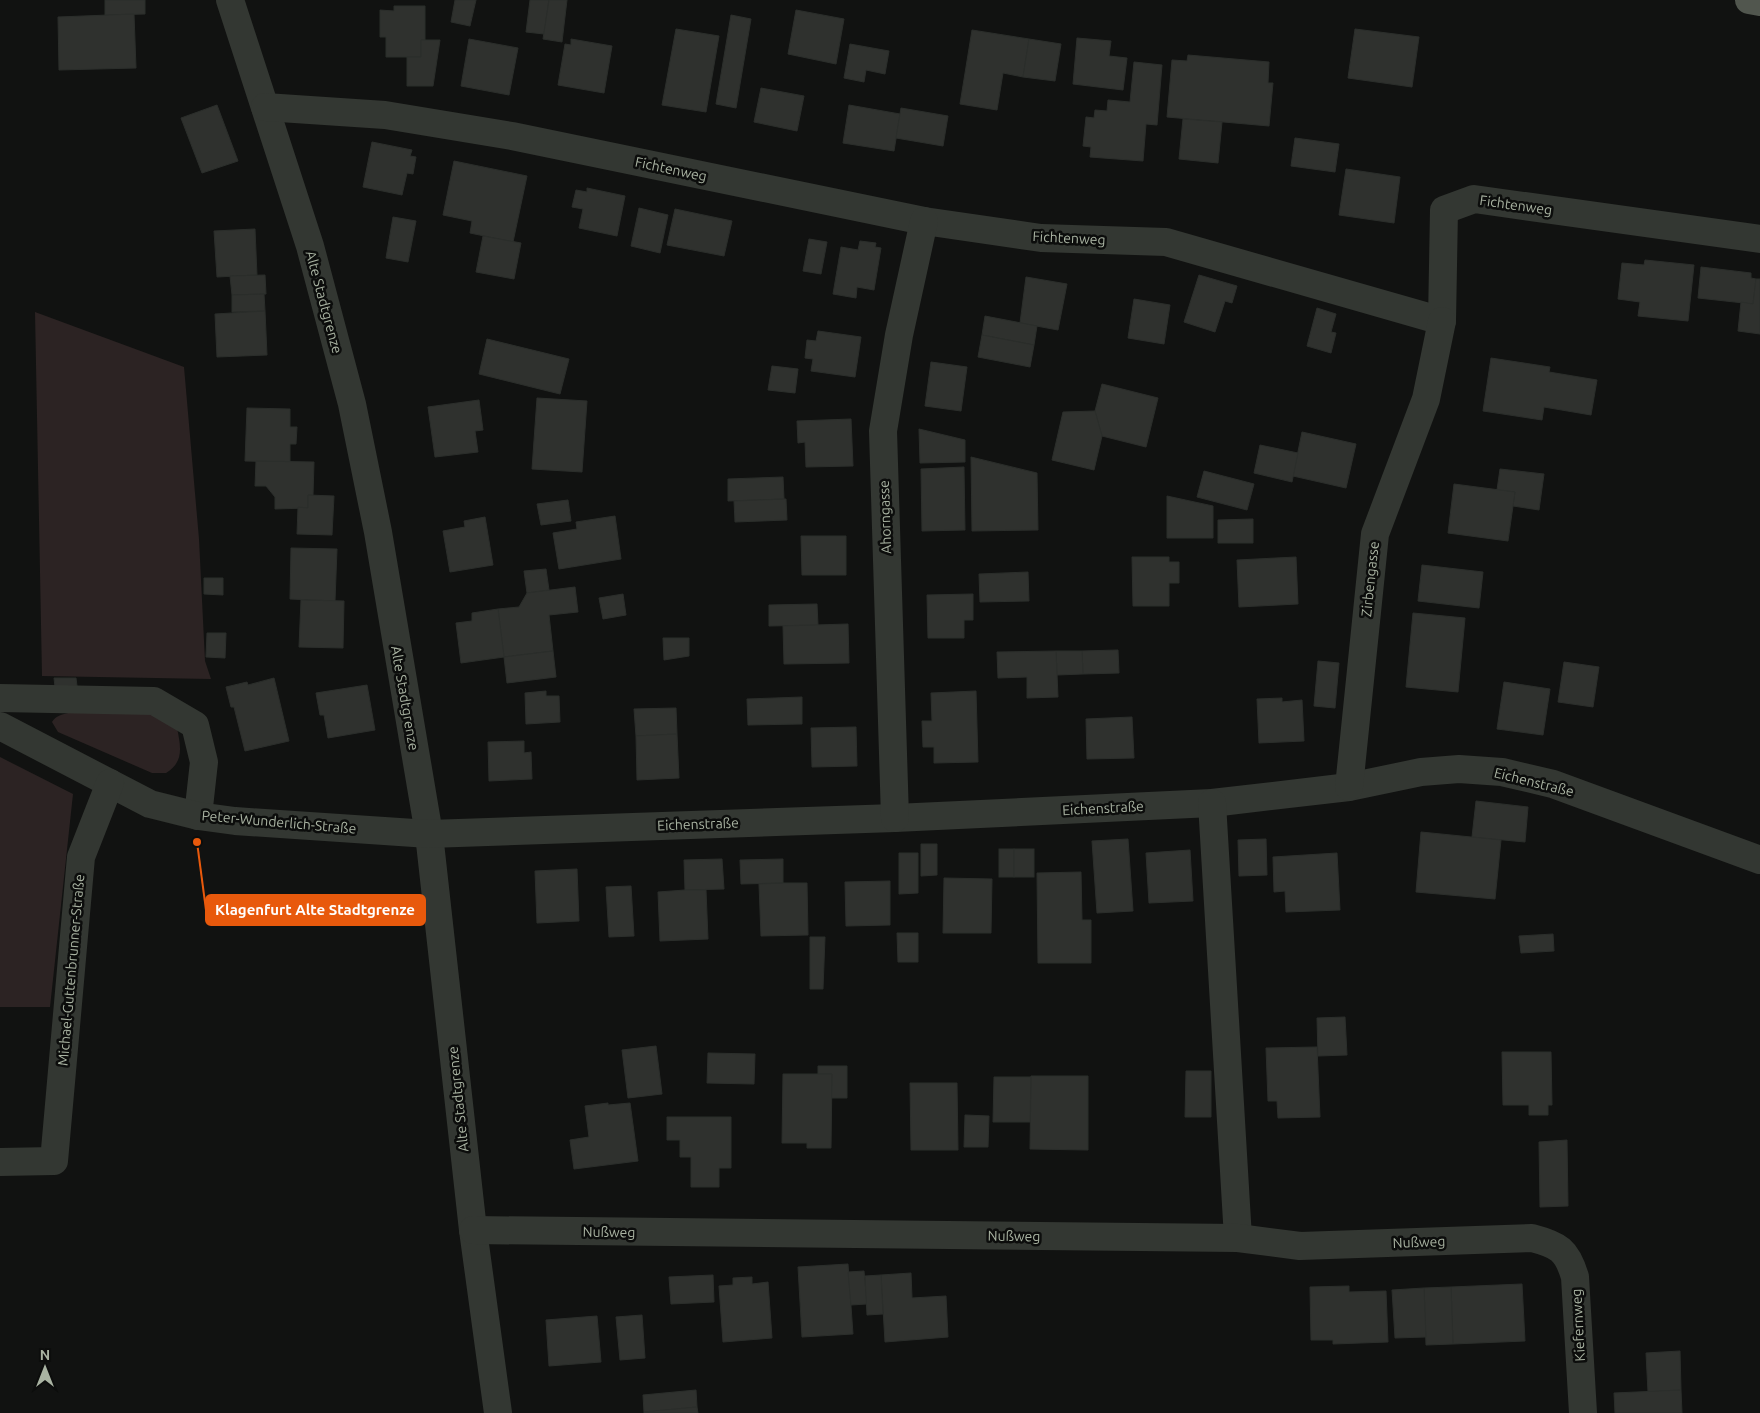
<svg xmlns="http://www.w3.org/2000/svg" width="1760" height="1413" font-family="Ubuntu,sans-serif">
<style>
.green{fill:#2c2323}
.building{fill:#2f312e;stroke:#2b2e2b}
.lines{fill:none;stroke-linecap:round;stroke-linejoin:round}
.minor{stroke:#333732;stroke-width:28}
.major{stroke:#51564e;stroke-width:28}
.labels{text-anchor:middle;stroke-width:5;stroke-linejoin:round;paint-order:stroke}
.street-label{font-size:14px;fill:#a9b3a2;stroke:#0c0d0c}
.leader{fill:none;stroke:#e8590c;stroke-width:2}
.callout-dot{fill:#e8590c;stroke:#0c0d0c;stroke-width:2}
.callout{fill:#e8590c;stroke:#e8590c;stroke-width:2}
.callout-label{font-size:15px;text-anchor:middle;font-weight:bold;fill:#fff}
</style>
<rect width="100%" height="100%" fill="#111211"/>
<g class="green">
<path d="M35 312 184 367 199 539 205 661 211 679 42 676Z"/>
<path d="M98 710 156 713 177 728C181 747 184 762 166 773H152L58 732 52 722C59 710 85 712 98 710Z"/>
<path d="M0 757 73 794 50 1007H0Z"/>
</g>
<g class="building">
<path d="M105 0H145V14L105 15Z"/>
<path d="M455 0H476L470 26 451 22Z"/>
<path d="M530 0H549L544 34 526 32Z"/>
<path d="M549 0H567L562 42 543 39Z"/>
<path d="M394 6H425V40H421V57H386V37H380V10L394 11Z"/>
<path d="M796 10 844 19 836 64 788 54Z"/>
<path d="M134 14 136 68 59 70 58 17Z"/>
<path d="M731 15 751 19 736 108 716 104Z"/>
<path d="M676 29 719 36 706 112 662 105Z"/>
<path d="M1355 29 1419 37 1412 87 1348 78Z"/>
<path d="M972 30 1029 39 1023 77 1003 73 997 110 960 104Z"/>
<path d="M1077 38 1111 41 1109 56 1127 58 1123 90 1073 84Z"/>
<path d="M469 39 518 48 509 95 461 86Z"/>
<path d="M571 39 612 46 604 93 558 85 565 44 571 45Z"/>
<path d="M1029 39 1061 44 1055 81 1023 77Z"/>
<path d="M421 40H440L433 86H407V57H421Z"/>
<path d="M850 44 889 51 885 74 866 70 864 82 844 78Z"/>
<path d="M1188 55 1269 62 1268 83H1273L1269 126 1167 117 1172 60 1187 61Z"/>
<path d="M1134 62 1162 65 1157 125 1146 124 1143 161 1090 157 1091 147 1083 146 1086 117 1094 118 1095 110 1107 111 1108 100 1130 102Z"/>
<path d="M761 88 804 96 797 131 754 122Z"/>
<path d="M217 105 238 161 202 173 181 118Z"/>
<path d="M849 105 900 114 894 151 843 143Z"/>
<path d="M901 108 948 116 943 146 896 138Z"/>
<path d="M1183 119 1222 122 1218 163 1179 159Z"/>
<path d="M1295 138 1339 144 1335 172 1291 166Z"/>
<path d="M372 142 412 150 410 156 416 157 413 174 407 173 402 195 363 187Z"/>
<path d="M454 161 527 176 513 242 470 233 472 221 443 215Z"/>
<path d="M1346 169 1400 177 1394 223 1339 215Z"/>
<path d="M587 188 625 196 617 236 579 228 583 209 572 207 576 190 587 192Z"/>
<path d="M639 208 668 215 660 253 631 246Z"/>
<path d="M675 209 732 221 724 256 667 245Z"/>
<path d="M393 217 416 221 408 262 386 258Z"/>
<path d="M255 229 257 275 217 277 214 231Z"/>
<path d="M483 236 521 243 514 279 476 272Z"/>
<path d="M809 239 827 242 821 274 803 271Z"/>
<path d="M860 241 876 243 875 247 881 248 874 290 857 287 856 298 833 294 841 247 858 250Z"/>
<path d="M1645 260 1694 265 1688 321 1638 316 1640 302 1618 299 1622 263 1644 265Z"/>
<path d="M1701 267 1751 273V278L1756 279 1753 304 1698 298Z"/>
<path d="M265 275 266 294 232 295 230 276Z"/>
<path d="M1199 275 1237 286 1232 303 1225 301 1215 332 1184 322Z"/>
<path d="M1026 277 1067 284 1058 330 1020 323Z"/>
<path d="M1756 279H1760V334L1738 331 1741 302 1753 304Z"/>
<path d="M264 294 265 311 232 312V295Z"/>
<path d="M1134 299 1170 305 1164 344 1128 338Z"/>
<path d="M1317 308 1336 314 1331 332 1336 333 1331 353 1307 346Z"/>
<path d="M265 311 267 355 217 357 215 314Z"/>
<path d="M985 316 1037 326 1034 345 982 335Z"/>
<path d="M818 331 861 337 855 377 811 371 813 359 805 358 807 340 816 341Z"/>
<path d="M982 335 1034 345 1030 367 978 357Z"/>
<path d="M487 339 569 359 560 394 479 374Z"/>
<path d="M1491 358 1550 367 1549 372 1597 380 1591 415 1544 407 1542 420 1483 411Z"/>
<path d="M931 362 967 367 961 411 925 406Z"/>
<path d="M772 366 798 369 795 393 768 390Z"/>
<path d="M1102 384 1158 398 1146 447 1102 436 1095 411Z"/>
<path d="M537 398 587 401 582 472 532 469Z"/>
<path d="M479 400 483 430 475 431 478 452 435 457 428 407Z"/>
<path d="M247 408 290 409V427H297L296 444H290V462L245 461Z"/>
<path d="M1095 411 1102 436 1094 470 1052 460 1063 412Z"/>
<path d="M851 419 853 466 806 467 805 442 798 443 797 421Z"/>
<path d="M919 429 965 440V462L920 463Z"/>
<path d="M1302 432 1356 444 1346 488 1293 476Z"/>
<path d="M1260 445 1298 453 1292 482 1254 473Z"/>
<path d="M971 457 1037 473 1038 530 972 531Z"/>
<path d="M256 461 314 462 313 495H308V508L275 509V497L266 486H255Z"/>
<path d="M964 467 965 530 922 531 921 469Z"/>
<path d="M1500 469 1544 474 1539 510 1513 506 1515 492 1497 490Z"/>
<path d="M1204 471 1254 484 1247 510 1197 497Z"/>
<path d="M783 477 784 499 728 501V479Z"/>
<path d="M1454 484 1515 492 1508 541 1448 533Z"/>
<path d="M308 495 334 496 332 535 297 534 298 507 308 508Z"/>
<path d="M1167 496 1213 506V538H1167Z"/>
<path d="M786 499 787 520 735 522 734 501Z"/>
<path d="M568 500 571 521 541 525 537 504Z"/>
<path d="M615 516 621 559 559 569 553 533 577 529 576 522Z"/>
<path d="M485 517 493 565 450 572 443 531 465 527 464 521Z"/>
<path d="M1253 519V543H1218V520Z"/>
<path d="M801 536H846V575H802Z"/>
<path d="M291 548 337 549 335 601 290 599Z"/>
<path d="M1132 557H1169V562H1179V583H1169V606H1133Z"/>
<path d="M1296 557 1298 604 1239 607 1237 560Z"/>
<path d="M1422 565 1483 572 1479 608 1418 601Z"/>
<path d="M546 569 549 590 527 593 524 571Z"/>
<path d="M1028 572 1029 601 980 602 979 574Z"/>
<path d="M204 578H223V595L204 594Z"/>
<path d="M575 587 578 612 549 615 553 651 504 657 498 609 519 607 527 593Z"/>
<path d="M623 594 626 615 603 619 599 598Z"/>
<path d="M973 594V620H964V638H928L927 595Z"/>
<path d="M301 600 344 601 343 648 299 647Z"/>
<path d="M817 604 818 625 769 626V605Z"/>
<path d="M498 609 504 657 461 663 456 623 472 621V613Z"/>
<path d="M1413 613 1465 618 1458 692 1406 687Z"/>
<path d="M848 624 849 663 784 664 783 626Z"/>
<path d="M207 633H226L225 658 206 657Z"/>
<path d="M663 638H689V656L664 660Z"/>
<path d="M1118 650 1119 673 1083 674 1082 651Z"/>
<path d="M553 651 556 677 507 683 504 657Z"/>
<path d="M1056 651H1082L1083 674 1057 675Z"/>
<path d="M1056 651 1058 697 1027 698V677L998 678 997 652Z"/>
<path d="M1318 661 1339 663 1335 708 1314 706Z"/>
<path d="M1564 662 1599 667 1593 707 1558 702Z"/>
<path d="M54 678H76L77 686 55 687Z"/>
<path d="M274 678 289 741 245 751 234 707H231L226 687 247 682 248 685Z"/>
<path d="M1504 682 1550 689 1543 735 1497 729Z"/>
<path d="M367 685 375 730 328 738 324 715H320L316 693Z"/>
<path d="M546 691V696H559L560 722 526 724 525 693Z"/>
<path d="M976 691 978 762 934 763V747H923L922 721H932L931 693Z"/>
<path d="M802 697V724L748 725 747 699Z"/>
<path d="M1282 698V702L1302 700 1304 741 1259 743 1257 699Z"/>
<path d="M676 708 677 734 636 736 634 709Z"/>
<path d="M1132 717 1134 758 1087 759 1086 719Z"/>
<path d="M856 727 857 766 812 767 811 728Z"/>
<path d="M677 734 679 778 637 780 636 736Z"/>
<path d="M524 741V753L531 752 532 779 489 781 488 742Z"/>
<path d="M1476 801 1528 807 1525 842 1472 837Z"/>
<path d="M1421 832 1501 840 1495 899 1416 892Z"/>
<path d="M1128 839 1133 911 1097 913 1092 841Z"/>
<path d="M1266 839 1267 875 1239 876 1238 840Z"/>
<path d="M921 844H937V875L921 876Z"/>
<rect x="999" y="849" width="15" height="28"/>
<rect x="1014" y="849" width="20" height="28"/>
<path d="M1190 850 1193 901 1149 903 1146 853Z"/>
<path d="M899 853H918V893L899 894Z"/>
<path d="M1337 853 1340 910 1286 912 1285 891 1274 892 1273 857Z"/>
<path d="M722 859 724 889 685 890 684 860Z"/>
<path d="M783 859V883L741 884 740 860Z"/>
<path d="M577 869 579 921 537 923 535 871Z"/>
<path d="M1081 872 1082 920H1091V963H1038L1037 873Z"/>
<path d="M944 878 992 879 991 933H943Z"/>
<path d="M890 881V925L846 926 845 882Z"/>
<path d="M783 883H807L808 935 761 936 759 884Z"/>
<path d="M631 886 634 936 609 937 606 887Z"/>
<path d="M685 890H706L708 939 660 941 658 892Z"/>
<path d="M897 933H918V962H898Z"/>
<path d="M1553 934 1554 951 1521 953 1519 936Z"/>
<path d="M810 937H825L823 989H810Z"/>
<path d="M1345 1017 1347 1055 1318 1056 1317 1018Z"/>
<path d="M656 1046 662 1094 628 1098 622 1050Z"/>
<path d="M1317 1047 1320 1117 1278 1118 1277 1101H1268L1266 1048Z"/>
<path d="M1502 1052H1551L1552 1105H1548V1115H1529V1105H1503Z"/>
<path d="M708 1053 755 1054 754 1084 707 1083Z"/>
<path d="M818 1066H847V1098H831L832 1074H818Z"/>
<path d="M1186 1071H1211V1117H1185Z"/>
<path d="M783 1074H832L831 1148H807V1143H782Z"/>
<path d="M1031 1076H1088V1150L1030 1149Z"/>
<path d="M994 1077H1031L1030 1122H993Z"/>
<path d="M910 1083H957L958 1150H911Z"/>
<path d="M608 1103V1105L630 1103 638 1161 574 1169 570 1140 589 1137 585 1106Z"/>
<path d="M965 1115 989 1116 988 1147H964Z"/>
<path d="M667 1117H731V1168H719V1187H691V1157H680V1140H667Z"/>
<path d="M1567 1140 1568 1206 1540 1207 1539 1142Z"/>
<path d="M848 1264 853 1334 802 1337 798 1267Z"/>
<path d="M864 1271 867 1304 851 1305 848 1272Z"/>
<path d="M911 1273 912 1298 946 1296 948 1337 885 1342 881 1275Z"/>
<path d="M713 1275 714 1302 671 1304 669 1277Z"/>
<path d="M881 1275 883 1314 867 1315 865 1276Z"/>
<path d="M752 1277V1284L768 1282 772 1338 723 1342 719 1286 733 1285V1278Z"/>
<path d="M1522 1284 1525 1341 1453 1344 1451 1287Z"/>
<path d="M1349 1286V1292L1386 1291 1388 1342 1333 1344V1340H1311L1310 1287Z"/>
<path d="M1451 1287 1453 1344 1426 1345 1424 1288Z"/>
<path d="M1424 1288 1426 1337 1395 1338 1392 1290Z"/>
<path d="M642 1315 645 1358 620 1360 616 1317Z"/>
<path d="M597 1316 601 1362 549 1366 546 1320Z"/>
<path d="M1680 1351 1681 1390 1648 1392 1646 1353Z"/>
<path d="M696 1390 697 1407 644 1412 643 1395Z"/>
<path d="M1681 1390 1682 1413H1615L1614 1393Z"/>
<path d="M697 1407 698 1413H644V1412Z"/>
</g>
<g class="lines">
<g class="minor">
<path d="M230 0 310 246 352 404 378 532 429 834 473 1230 498 1413"/>
<path d="M265 107 385 115 512 136 924 221 1041 238 1166 242 1442 321 1444 210 1474 199 1760 239"/>
<path d="M0 698 154 701 195 725 204 762 198 816"/>
<path d="M0 726 150 804 198 816 235 821 429 834 895 818 1212 803 1349 787 1421 772 1459 769 1502 772 1553 784 1760 860"/>
<path d="M1349 787 1375 534 1426 399 1442 321"/>
<path d="M1212 803 1238 1238"/>
<path d="M895 818 883 431 899 335 924 221"/>
<path d="M0 1162 54 1161 81 857 110 783"/>
<path d="M473 1230 1238 1238 1300 1246 1532 1238C1559 1245 1567 1250 1575 1277L1583 1413"/>
</g>
<path class="major" d="M1749 0 1760 2"/>
</g>
<g class="labels">
<g class="street-label">
<text transform="translate(671 169) rotate(12)" y="5">Fichtenweg</text>
<text transform="translate(1516 205) rotate(8)" y="5">Fichtenweg</text>
<text transform="translate(1069 238) rotate(3)" y="5">Fichtenweg</text>
<text transform="translate(324 302) rotate(75)" y="5">Alte Stadtgrenze</text>
<text transform="translate(885 517) rotate(-92)" y="5">Ahorngasse</text>
<text transform="translate(1370 579) rotate(-84)" y="5">Zirbengasse</text>
<text transform="translate(405 698) rotate(80)" y="5">Alte Stadtgrenze</text>
<text transform="translate(1534 782) rotate(14)" y="5">Eichenstraße</text>
<text transform="translate(1103 808) rotate(-3)" y="5">Eichenstraße</text>
<text transform="translate(279 822) rotate(5)" y="5">Peter-Wunderlich-Straße</text>
<text transform="translate(698 824) rotate(-2)" y="5">Eichenstraße</text>
<text transform="translate(71 970) rotate(-85)" y="5">Michael-Guttenbrunner-Straße</text>
<text transform="translate(458 1099) rotate(-96)" y="5">Alte Stadtgrenze</text>
<text transform="translate(609 1232) rotate(1)" y="5">Nußweg</text>
<text transform="translate(1014 1236) rotate(1)" y="5">Nußweg</text>
<text transform="translate(1419 1242) rotate(-2)" y="5">Nußweg</text>
<text transform="translate(1578 1325) rotate(-93)" y="5">Kiefernweg</text>
</g>
</g>
<path class="leader" d="M197 842L206 910"/>
<circle class="callout-dot" cx="197" cy="842" r="5"/>
<rect class="callout" x="206" y="895" width="219" height="30" rx="5"/>
<g class="callout-label">
<text x="315" y="915">Klagenfurt Alte Stadtgrenze</text>
</g>
<g transform="translate(45 1368)" stroke="#0c0d0c" stroke-width="4" paint-order="stroke">
<path d="M0-4L9 19L0 12L-9 19Z" fill="#a9b3a2"/>
<text y="-8" font-size="14" font-weight="bold" text-anchor="middle" fill="#a9b3a2">N</text>
</g>
</svg>
